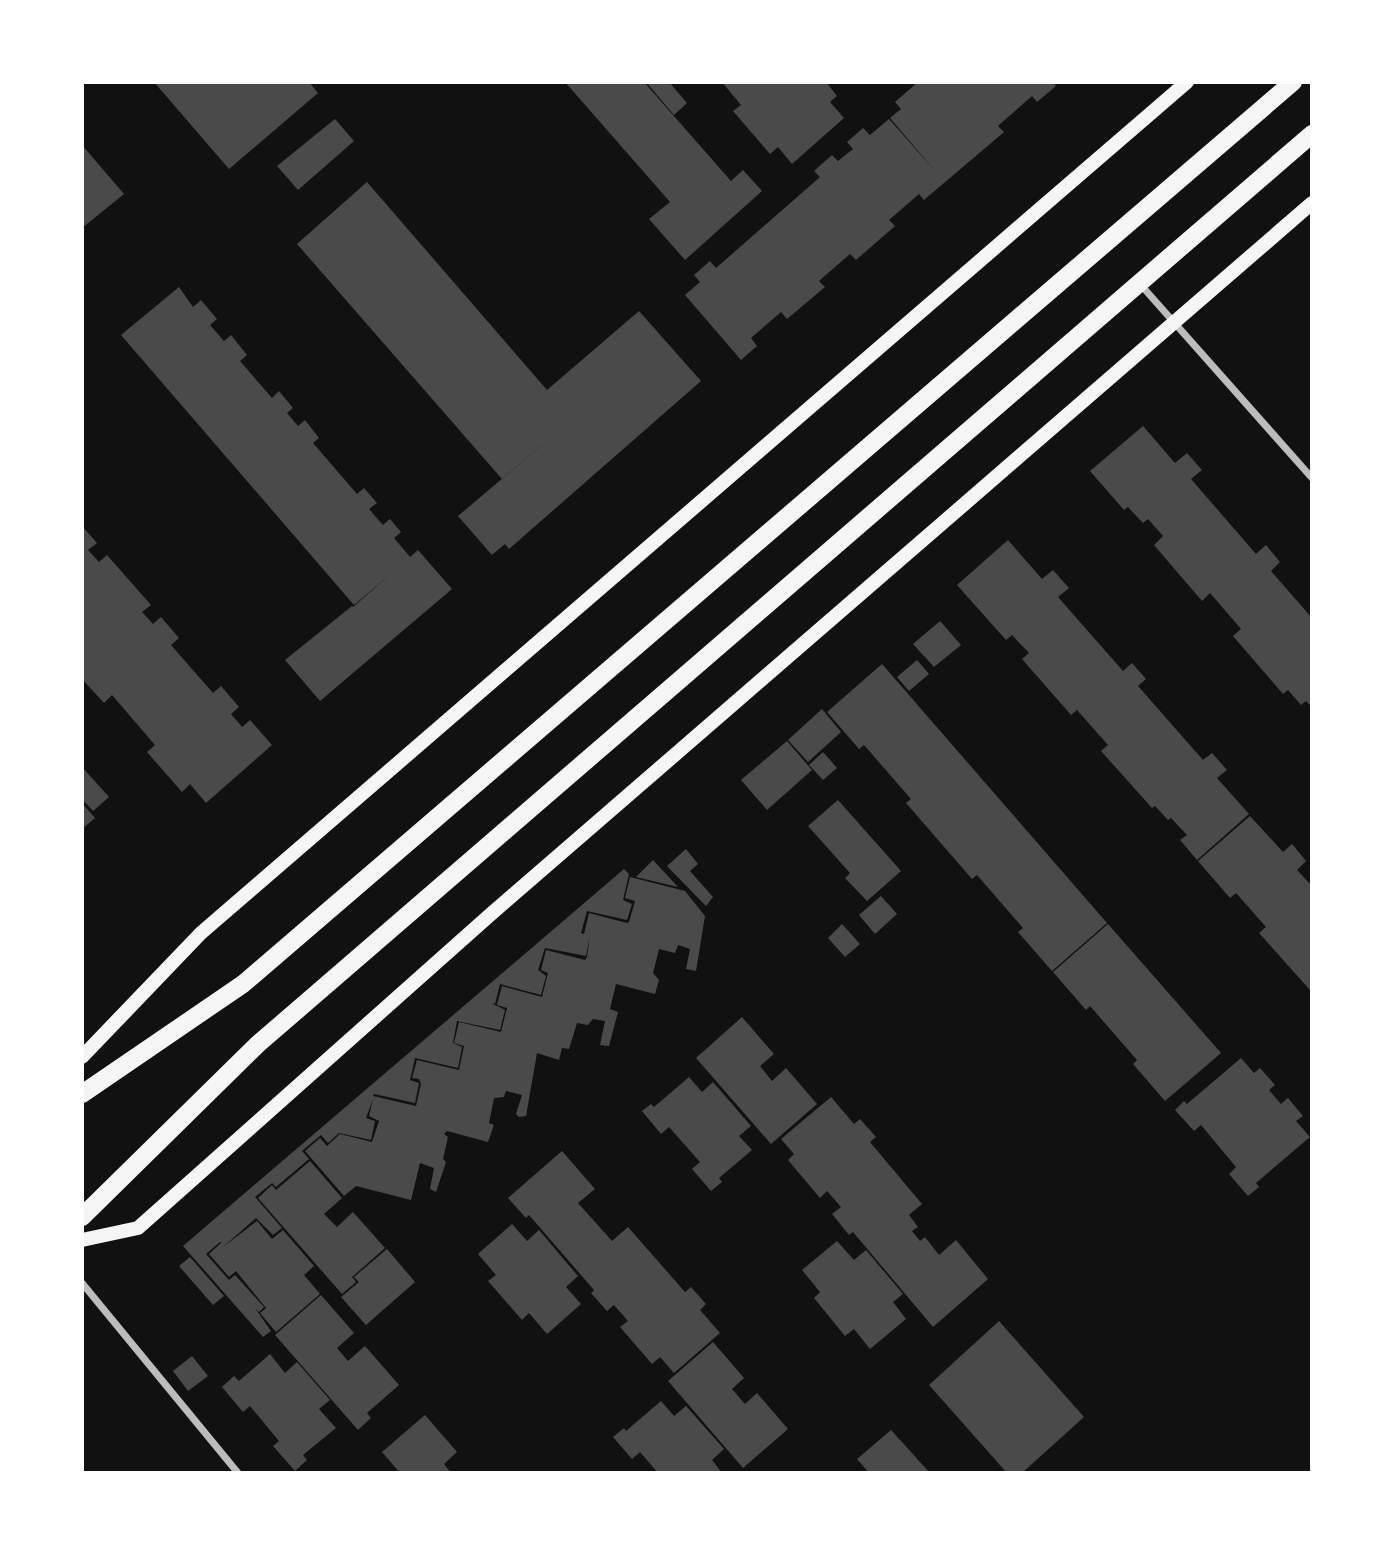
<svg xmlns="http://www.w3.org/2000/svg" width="1394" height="1555" font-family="Signika,sans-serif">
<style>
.building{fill:#4a4a4a;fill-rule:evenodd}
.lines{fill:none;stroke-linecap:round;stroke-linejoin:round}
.minor{stroke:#bcbcbc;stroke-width:7}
.secondary{stroke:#f5f5f5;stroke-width:14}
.primary{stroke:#f5f5f5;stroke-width:18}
</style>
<rect width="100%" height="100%" fill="#111"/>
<g class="building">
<path d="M154 82H309L318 93 229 169Z"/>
<path d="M565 82H644L731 181 743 170 762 191 685 260 649 219 670 202Z"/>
<path d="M646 82H669L687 103 674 115Z"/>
<path d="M722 82H826L837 96 830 102 844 118 792 164 778 147 770 154 733 111 741 105Z"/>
<path d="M918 82H1053L1056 86 1037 102 1032 96 998 126 1004 132 924 200 919 194 889 220 895 226 856 260 850 254 819 281 825 287 787 319 781 312 751 338 757 346 741 360 685 295 700 282 694 275 710 261 716 268 820 177 814 171 832 155 838 161 853 149 847 142 863 128 870 135 889 119 936 172 890 118 901 109 895 102Z"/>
<path d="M335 119 354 141 298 190 277 166Z"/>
<path d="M82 145 124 194 82 228Z"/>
<path d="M367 182 547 390 639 311 701 381 509 549 505 544 492 555 458 516 574 418 502 479 297 244Z"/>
<path d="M179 287 193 307 201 300 217 319 210 325 224 341 231 335 247 355 240 361 272 398 279 391 293 408 287 413 298 426 305 420 319 438 313 443 357 494 364 488 377 503 369 509 383 525 390 519 401 532 394 538 410 557 418 550 452 589 320 701 285 660 352 606 353 607 391 574 354 605 121 335Z"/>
<path d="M1143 426 1175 463 1187 453 1202 470 1191 479 1256 554 1266 545 1280 562 1271 571 1312 618V707L1306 701 1301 705 1288 690 1283 694 1233 636 1241 629 1210 593 1202 601 1154 545 1163 536 1148 519 1143 523 1128 507 1124 510 1090 471Z"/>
<path d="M82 526 97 543 88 550 99 562 107 555 151 605 142 612 153 624 161 617 179 638 171 645 213 693 221 686 239 707 231 714 242 727 250 720 272 745 206 803 190 784 182 792 147 752 155 745 112 695 104 703 82 679Z"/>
<path d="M1008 540 1042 579 1053 570 1069 588 1058 597 1123 671 1132 663 1146 679 1138 686 1203 760 1212 753 1227 770 1217 778 1249 814 1197 860 1180 840 1187 835 1171 818 1168 820 1155 806 1152 808 1101 751 1108 745 1077 710 1071 715 1022 659 1029 653 1012 635 1006 640 957 585Z"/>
<path d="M940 621 961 645 934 667 913 644Z"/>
<path d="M917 660 929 674 909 691 897 677Z"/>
<path d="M882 664 1107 923 1052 971 1018 932 1023 928 977 875 972 879 906 803 911 799 864 745 859 749 827 712Z"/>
<path d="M822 709 841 732 808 762 788 740Z"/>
<path d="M787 741 812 770 767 810 741 780Z"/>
<path d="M823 752 837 768 823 780 809 765Z"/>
<path d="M82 767 109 797 93 811 82 799Z"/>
<path d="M838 800 901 871 867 901 845 878 850 873 808 826Z"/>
<path d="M82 803 95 818 82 829Z"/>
<path d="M1250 816 1283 852 1292 844 1306 861 1297 870 1312 886 1310 990 1259 933 1266 927 1236 893 1230 898 1198 861Z"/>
<path d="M686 849 698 864 690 871 713 897 706 906 667 866Z"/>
<path d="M653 860 678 887 636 877Z"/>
<path d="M624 869 629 874 623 900 632 904 627 920 587 911 581 933 584 934 589 913 627 923 629 922 635 901 625 898 630 877 685 891 705 916 696 971 686 969 690 949 678 945 675 953 659 949 653 973 659 980 655 994 616 984 610 1009 618 1012 609 1046 600 1045 605 1021 593 1019 588 1025 577 1023 569 1049 562 1048 559 1060 537 1053 526 1116 519 1117 516 1114 522 1095 506 1091 504 1097 494 1098 489 1123 494 1125 488 1142 447 1131 444 1134 448 1137 443 1159 446 1162 436 1192 430 1189 434 1168 420 1163 411 1200 356 1186 344 1196 305 1151 320 1138 327 1146 340 1134 372 1142 379 1121 369 1116 373 1099 366 1118 375 1121 371 1140 339 1133 328 1143 321 1135 302 1151 309 1159 276 1187 272 1183 255 1197 282 1228 273 1235 256 1218 223 1247 257 1221 272 1239 283 1230 314 1266 304 1275 320 1294 276 1332 260 1313 266 1308 236 1271 229 1277 209 1254 221 1243 220 1242 206 1254 229 1280 235 1275 264 1307 259 1312 255 1308 271 1331 263 1337 183 1246ZM590 935 587 957 585 960 546 950 541 970 548 973 542 997 502 986 497 1005 507 1008 501 1032 459 1022 454 1043 464 1046 459 1070 417 1060 412 1078 419 1079 421 1084 416 1106 373 1096 374 1094 415 1103 419 1083 410 1080 415 1058 458 1068 462 1047 453 1043 457 1021 500 1030 505 1010 491 1003 495 1004 500 984 541 995 546 976 538 970 545 948 586 956Z"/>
<path d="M881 896 897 914 875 934 859 915Z"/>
<path d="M842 924 860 944 845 957 828 938Z"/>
<path d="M1108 924 1221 1053 1165 1101 1133 1064 1137 1060 1090 1006 1086 1010 1053 972Z"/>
<path d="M742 1017 774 1054 760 1066 772 1081 786 1068 817 1104 771 1144 696 1058Z"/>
<path d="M1241 1058 1254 1073 1260 1068 1275 1085 1269 1090 1281 1104 1288 1098 1303 1116 1296 1121 1310 1137 1256 1183 1259 1187 1248 1196 1229 1174 1236 1167 1201 1125 1194 1131 1175 1110 1184 1101 1187 1104Z"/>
<path d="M689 1077 702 1092 713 1082 751 1126 739 1136 752 1150 719 1178 722 1182 711 1191 692 1169 700 1162 669 1127 661 1134 642 1111 651 1104 654 1107Z"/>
<path d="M831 1097 854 1124 860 1119 876 1137 870 1142 922 1204 909 1215 918 1227 912 1231 920 1241 925 1237 939 1255 956 1240 988 1279 933 1327 853 1232 849 1235 832 1214 841 1207 827 1191 820 1198 788 1160 794 1154 781 1139Z"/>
<path d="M562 1151 595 1189 578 1203 612 1241 628 1227 685 1292 691 1287 706 1304 700 1310 720 1333 674 1373 660 1357 652 1364 620 1327 628 1321 614 1305 607 1311 591 1293 594 1290 529 1215 526 1218 508 1198Z"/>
<path d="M310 1161 342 1198 324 1214 337 1227 353 1212 385 1248 352 1277 356 1282 342 1294 258 1198 272 1185 276 1190Z"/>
<path d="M512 1224 527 1241 539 1230 578 1276 566 1287 581 1304 547 1334 529 1313 522 1320 488 1281 496 1275 478 1254Z"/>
<path d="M837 1241 854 1260 866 1250 903 1294 893 1302 906 1319 870 1349 854 1329 845 1336 814 1298 820 1292 802 1270Z"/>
<path d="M387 1249 415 1282 366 1325 341 1297 359 1282 354 1277Z"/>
<path d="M190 1257 224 1296 213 1305 179 1266Z"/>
<path d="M321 1295 354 1333 337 1348 348 1361 365 1346 399 1385 367 1413 371 1418 358 1430 275 1335Z"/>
<path d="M999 1321 1084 1417 1022 1473H1007L929 1385Z"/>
<path d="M713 1342 744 1378 732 1389 745 1404 757 1393 788 1429 743 1468 668 1381Z"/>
<path d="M270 1354 285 1373 297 1362 330 1400 319 1409 336 1428 303 1455 307 1460 295 1471 273 1446 279 1441 250 1406 243 1412 222 1387 234 1376 239 1381Z"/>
<path d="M192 1356 208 1376 188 1391 173 1371Z"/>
<path d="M661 1401 674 1416 686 1406 724 1449 712 1460 722 1473H658L640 1452 632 1459 613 1437 624 1428 626 1431Z"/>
<path d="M425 1415 457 1452 444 1464 451 1473H400L382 1452Z"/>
<path d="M891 1430 930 1473H869L857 1459Z"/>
</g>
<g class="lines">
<g class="minor">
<path d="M1140 284 1312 478"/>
<path d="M82 1283 238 1473"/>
</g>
<g class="secondary">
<path d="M82 1057 201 933 1187 82"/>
<path d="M82 1240 138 1228 491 914 1312 203"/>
</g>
<g class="primary">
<path d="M82 1094 243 984 1293 82"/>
<path d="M82 1217 258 1044 1312 134"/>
</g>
</g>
<rect width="1394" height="1555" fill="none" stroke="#ffffff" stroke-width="168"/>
</svg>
